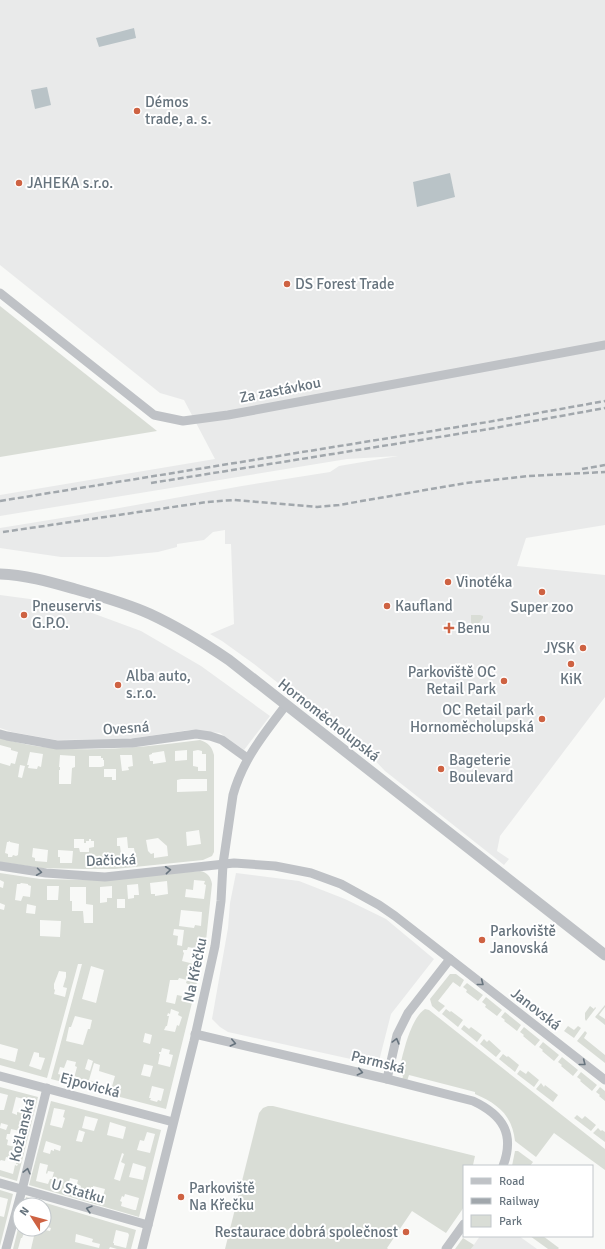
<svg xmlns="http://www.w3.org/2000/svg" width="605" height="1249" font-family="Signika,sans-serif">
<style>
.built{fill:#e9eaea}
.green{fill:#d9ddd6;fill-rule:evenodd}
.water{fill:#b9c3c7}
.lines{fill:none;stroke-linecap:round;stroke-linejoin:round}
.minor{stroke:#bfc2c6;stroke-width:9}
.tertiary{stroke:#bfc2c6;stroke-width:11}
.rail{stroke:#a1a7ac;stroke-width:2.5;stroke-dasharray:6 3;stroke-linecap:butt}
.oneway{stroke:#67747e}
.poi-dot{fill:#ce6242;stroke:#fff;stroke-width:1.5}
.labels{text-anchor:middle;stroke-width:4;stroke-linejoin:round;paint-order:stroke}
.poi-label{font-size:15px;fill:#67747e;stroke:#fff;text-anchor:start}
.street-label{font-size:15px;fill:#67747e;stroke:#fff}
</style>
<rect width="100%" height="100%" fill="#f8f9f7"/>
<g class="built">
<path d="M0 0H605V525L526 538 517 566 605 575V697L500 836 497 851 509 859 504 865 385 771 366 751 368 748 348 732 349 730 337 721 336 723 316 713 254 664 222 641 210 634 234 624 231 544H225V530L213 532 204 540 177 544V547L158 552 108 557H61L0 548V528L80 515 242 486 330 472 339 466 398 456 347 459 0 516V495L215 459 184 400 160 393 0 265Z"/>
<path d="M0 595 60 603 84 610 141 631 201 666 270 716 244 750 220 733 189 730 128 739 56 740 12 732 0 728Z"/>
<path d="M236 873 299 881 345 899 386 919 434 959 391 1014 378 1065 228 1032 220 1027 212 1019 228 928 230 903Z"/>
<path d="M480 1236H519L537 1249H471Z"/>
</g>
<g class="green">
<path d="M0 306 157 431 0 457Z"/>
<path d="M471 615H480L483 616V618L472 632 471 631Z"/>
<path d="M0 738C18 743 36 747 54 748 103 752 152 746 200 740 209 743 212 747 214 755V852L212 856 203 860 115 869H84L41 868 0 862V763L10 766 11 763 15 764 18 752 11 750V748L0 745ZM187 750V760L175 761V751ZM198 750 202 751V754H206V771H198V767L193 766V751ZM164 751 166 762 153 764V761H150L149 755 152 754V753ZM30 752 43 754 41 767 38 766 37 769 28 768 29 765H27ZM60 755 75 756V767L72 768 71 784H59V770H60V767H59ZM120 755H132L133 766 128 767 129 770 122 771ZM89 756H101V758H103V760H104V766L101 767H89ZM20 765 25 766 22 778 18 777ZM104 769H116V780H112V777H104ZM181 779H207V791L177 792V780ZM199 830 201 844 187 846 186 832ZM127 837 128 848H134L136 861 122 862 120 846H117V838ZM158 838 167 846 168 856 154 858V853L151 854 148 851 146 840ZM74 839H84V843H86V841H89V839H91V841H94V847L89 848V852H80L79 848H74ZM8 842 10 841V842L19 844 18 855 16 856 13 855 12 857H8V854L5 853 7 842ZM33 848 48 850 47 862 35 861V858L32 857ZM58 850 73 851 72 863H60V857H58Z"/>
<path d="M200 871C207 872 211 877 212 884L206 941 199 974 166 1109 51 1079 82 964H78L47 1078 0 1065V1058L15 1062 18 1049 0 1044V909L4 910 5 905 0 903V887L3 888 4 882 0 880V873L40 879 93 880ZM194 880 205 881 204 884 206 885 204 899 185 897 186 889 193 890ZM167 881 168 894 155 896V894H151L150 883ZM21 883 28 884V885L31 886 30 897 23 896 21 901 15 900 17 884H20ZM138 884 139 895H134V898L128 899 127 885ZM47 886H59L58 900H47ZM112 886V898H107V902L100 903V887ZM70 887H86V904L93 905V923H84L83 911H72V901H70ZM117 899H125V908H117ZM27 904 36 906 35 914 26 913ZM181 910 202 912 201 926 195 925 194 928 179 926ZM40 920 61 921 60 937 40 936ZM174 929 184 930 182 946 177 945 178 936 173 935ZM188 947 193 948V951L197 952 194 964 182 961 184 953 183 952V950H187ZM91 966 104 970 96 1003 82 999ZM59 971 66 972V977L63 987 67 988 65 997 54 994 55 990 54 989V984ZM179 978 187 980 186 983 190 985 187 997 177 995 175 1004 166 1002 170 980H178ZM171 1009 179 1012 178 1015 182 1017 179 1026 177 1025 175 1032 164 1030 166 1026H167L169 1016H167L168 1013 170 1014ZM75 1016 92 1020 90 1029H88L83 1045 66 1041 69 1027H71ZM145 1033 152 1035 150 1044 143 1042ZM162 1048 170 1050 169 1054 173 1055 170 1067 158 1064 160 1054H159V1052H161ZM34 1052 39 1053V1057L45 1058 41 1070 29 1066ZM88 1059 93 1061 90 1071 85 1069ZM67 1060 76 1062 75 1066 77 1067 74 1078 58 1074 60 1067 64 1068ZM94 1063 100 1065 99 1071 115 1076 111 1090 95 1084V1082L89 1080ZM144 1064 153 1066 150 1077 141 1075ZM152 1086 164 1089 161 1101 158 1100 157 1102 150 1100 151 1098H149Z"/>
<path d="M450 974H456L464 980 460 987 453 982 438 1001 445 1006 439 1012 432 1006 430 999Z"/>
<path d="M467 983 483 995 478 1001 466 992 467 990 463 987Z"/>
<path d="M486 997 502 1010 497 1016 485 1007 486 1005 482 1002Z"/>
<path d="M605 1005V1007L599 1015 605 1019V1025L595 1017Z"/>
<path d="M590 1006 594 1009 595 1007 596 1008 586 1021 585 1019V1013Z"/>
<path d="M425 1009 429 1010 605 1149V1170L554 1133 536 1157 515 1141C512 1115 498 1104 475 1094V1092L409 1075 407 1081H402L403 1076 400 1074 399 1071C403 1054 410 1019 425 1009Z"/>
<path d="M446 1009 450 1012 451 1011 463 1020 458 1027 442 1014Z"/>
<path d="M505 1012 521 1025 517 1031 504 1021 505 1020 501 1017Z"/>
<path d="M464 1025 469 1029 471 1027 482 1035 477 1042 461 1029Z"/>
<path d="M568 1026 574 1030 578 1026 581 1028 574 1038 564 1031Z"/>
<path d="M524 1027 540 1040 535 1046 523 1036 524 1035 520 1032Z"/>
<path d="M585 1031 587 1033 584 1038 605 1055V1063L577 1041Z"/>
<path d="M484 1039 487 1042 489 1040 501 1051 496 1057 480 1044Z"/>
<path d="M543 1042 559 1055 554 1061 542 1051 543 1050 539 1047Z"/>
<path d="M503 1054 507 1057 508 1056 519 1065 515 1072 499 1059Z"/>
<path d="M562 1057 578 1070 573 1076 561 1066 562 1065 558 1062Z"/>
<path d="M520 1070 526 1074 528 1071 539 1080 534 1087 517 1074Z"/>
<path d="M581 1072 597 1085 592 1091 580 1081 581 1080 577 1077Z"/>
<path d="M541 1083 544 1087 545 1085 558 1095 553 1102 536 1089Z"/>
<path d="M0 1087 38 1097 17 1181 0 1176V1170L13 1174 15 1165 17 1166 18 1164H16L17 1160 6 1157 5 1161 1 1160 0 1161V1128L6 1130 8 1125 1 1123 0 1127V1110H4L8 1095 0 1093ZM16 1097 31 1101 28 1114 17 1112V1115L12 1113ZM11 1129 24 1132 19 1148 7 1145 8 1140 6 1139 7 1134H10Z"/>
<path d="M600 1087 605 1091V1101L599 1096 600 1095 596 1092Z"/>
<path d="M51 1101 161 1130 139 1217 29 1185ZM54 1108 65 1110 63 1117 65 1118 62 1128 50 1125ZM85 1116 98 1119 94 1131 82 1128ZM110 1122 126 1127 123 1139 107 1135ZM79 1130 85 1132 82 1142 76 1141ZM147 1132 155 1134 150 1153 137 1150 140 1140 144 1141ZM46 1141 61 1146 60 1151 54 1149V1151L51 1150 50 1154 43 1152ZM122 1153 124 1154 121 1162 125 1164 120 1181 114 1179ZM40 1163 48 1165 46 1173 47 1174 48 1171 54 1172 52 1179H50L48 1184 36 1181ZM133 1163 146 1167 143 1180 129 1177ZM70 1178 78 1180 77 1184 81 1186 79 1193 67 1190ZM93 1186 105 1189 102 1200 90 1197 91 1193 89 1192 91 1187H93ZM125 1194 139 1198 136 1210H134L121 1206 122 1202 120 1201 122 1196 124 1197Z"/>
<path d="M268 1106H273L475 1156 473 1165 476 1166H464V1207L446 1233 412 1211 387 1248 388 1249H225L259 1113 263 1108Z"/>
<path d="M577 1115 582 1119 585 1116 596 1125 591 1131 574 1118Z"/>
<path d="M598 1128 601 1131 602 1130 605 1132V1142L593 1133Z"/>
<path d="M515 1151H518L533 1162 530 1166H512Z"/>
<path d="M0 1190 13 1194 0 1246V1216L4 1217 8 1199 0 1197Z"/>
<path d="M26 1197 136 1230 131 1249H117L110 1247 109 1249H31L34 1236 24 1233 22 1238H21L18 1249H13L20 1221V1229H40L50 1231 51 1228 44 1226V1205L30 1204 29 1205H24ZM116 1230 128 1233 129 1235 126 1248 114 1245V1243H113ZM76 1234 93 1239 92 1242 100 1244 99 1248 75 1242Z"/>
<path d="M530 1236H543L559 1248 558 1249H548Z"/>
<path d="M463 1238 474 1245 471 1249H455Z"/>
</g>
<g class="water">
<path d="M134 28 136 38 99 47 96 38Z"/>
<path d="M47 87 51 105 35 109 31 90Z"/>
<path d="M450 173 455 197 417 207 413 182Z"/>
</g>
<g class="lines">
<g class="minor">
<path d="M0 293 154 415 183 421 228 415 605 345"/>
<path d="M0 734 7 736 57 745 132 743 196 734 210 736 222 740 247 758"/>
<path d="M0 866 46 873 105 877 234 863 275 866 311 873 341 884 379 905 395 916 605 1080"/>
<path d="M195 1034 387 1079 473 1101C503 1115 515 1134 503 1166"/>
<path d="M0 1076 173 1122"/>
<path d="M387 1079 397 1035 408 1013 450 959"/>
<path d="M0 1183 148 1225"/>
<path d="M6 1249 22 1190 47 1088"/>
<path d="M142 1249 194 1041 215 946 221 901 223 864 233 795C243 759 264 734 286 705"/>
<path d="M446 1249 464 1224"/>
</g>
<path class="tertiary" d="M0 574C26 575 50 582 75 589 100 596 126 603 150 614 178 627 204 643 229 660L605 955"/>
<g class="rail">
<path d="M582 469 605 465"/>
<path d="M151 483 489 429 605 408"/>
<path d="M0 501 488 422 605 401"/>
<path d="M3 532 207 502 234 500 317 507 339 505 466 483 528 476 605 472"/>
</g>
</g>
<defs><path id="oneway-chevron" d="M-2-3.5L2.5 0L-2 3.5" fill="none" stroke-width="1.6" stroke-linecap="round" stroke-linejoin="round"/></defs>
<g class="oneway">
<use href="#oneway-chevron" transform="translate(168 870) rotate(-6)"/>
<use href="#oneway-chevron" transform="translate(39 872) rotate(8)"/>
<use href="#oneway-chevron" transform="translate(481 983) rotate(38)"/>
<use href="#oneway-chevron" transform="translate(396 1041) rotate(-75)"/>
<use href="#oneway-chevron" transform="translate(233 1043) rotate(13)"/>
<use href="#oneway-chevron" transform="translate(583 1063) rotate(38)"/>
<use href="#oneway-chevron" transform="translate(360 1072) rotate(13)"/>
<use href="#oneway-chevron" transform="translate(27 1171) rotate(-76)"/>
<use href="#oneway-chevron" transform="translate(89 1209) rotate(-164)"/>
</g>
<g class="poi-dot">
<circle cx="137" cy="111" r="4"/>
<circle cx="19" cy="183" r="4"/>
<circle cx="287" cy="284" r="4"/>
<circle cx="448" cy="582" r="4"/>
<circle cx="542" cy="592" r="4"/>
<circle cx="387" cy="606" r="4"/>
<circle cx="24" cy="615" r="4"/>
<path d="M447 622h4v4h4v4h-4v4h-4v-4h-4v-4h4z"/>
<circle cx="583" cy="648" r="4"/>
<circle cx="571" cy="664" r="4"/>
<circle cx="504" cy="681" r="4"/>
<circle cx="118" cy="685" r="4"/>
<circle cx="542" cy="719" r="4"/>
<circle cx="441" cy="769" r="4"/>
<circle cx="482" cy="940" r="4"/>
<circle cx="181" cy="1197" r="4"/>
<circle cx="406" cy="1232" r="4"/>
</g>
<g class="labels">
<g class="poi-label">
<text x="145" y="107">Démos<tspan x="145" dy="17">trade, a. s.</tspan></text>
<text x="27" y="188">JAHEKA s.r.o.</text>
<text x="295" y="289">DS Forest Trade</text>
<text x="456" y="587">Vinotéka</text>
<text x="32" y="611">Pneuservis<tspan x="32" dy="17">G.P.O.</tspan></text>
<text x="395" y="611">Kaufland</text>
<text x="542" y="612" text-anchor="middle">Super zoo</text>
<text x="457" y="633">Benu</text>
<text x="575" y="653" text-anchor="end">JYSK</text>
<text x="496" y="677" text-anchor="end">Parkoviště OC<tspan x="496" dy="17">Retail Park</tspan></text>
<text x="126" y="681">Alba auto,<tspan x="126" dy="17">s.r.o.</tspan></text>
<text x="571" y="684" text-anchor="middle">KiK</text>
<text x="534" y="715" text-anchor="end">OC Retail park<tspan x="534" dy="17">Hornoměcholupská</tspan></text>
<text x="449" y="765">Bageterie<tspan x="449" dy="17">Boulevard</tspan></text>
<text x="490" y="936">Parkoviště<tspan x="490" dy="17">Janovská</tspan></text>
<text x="189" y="1193">Parkoviště<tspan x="189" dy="17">Na Křečku</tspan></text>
<text x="398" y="1237" text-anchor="end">Restaurace dobrá společnost</text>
</g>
<g class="street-label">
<text transform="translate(280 390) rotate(-11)" y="5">Za zastávkou</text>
<text transform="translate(329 720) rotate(38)" y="5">Hornoměcholupská</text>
<text transform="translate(126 728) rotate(-4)" y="5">Ovesná</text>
<text transform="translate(111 860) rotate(-2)" y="5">Dačická</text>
<text transform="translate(195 970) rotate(-78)" y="5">Na Křečku</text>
<text transform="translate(536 1009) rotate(38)" y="5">Janovská</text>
<text transform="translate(378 1062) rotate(14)" y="5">Parmská</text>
<text transform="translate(90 1085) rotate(15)" y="5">Ejpovická</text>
<text transform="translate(22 1130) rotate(-76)" y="5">Kožlanská</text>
<text transform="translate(78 1191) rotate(16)" y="5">U Statku</text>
</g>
</g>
<rect x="463" y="1165" width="130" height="72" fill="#ffffff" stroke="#c2c7cb"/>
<rect x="471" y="1178" width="20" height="6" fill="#bfc2c6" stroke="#c2c7cb"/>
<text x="499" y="1185" font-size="12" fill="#67747e">Road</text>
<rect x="471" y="1198" width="20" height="6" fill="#a1a7ac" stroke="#c2c7cb"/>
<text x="499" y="1205" font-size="12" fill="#67747e">Railway</text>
<rect x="471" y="1215" width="20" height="12" fill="#d9ddd6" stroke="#c2c7cb"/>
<text x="499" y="1225" font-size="12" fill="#67747e">Park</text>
<g transform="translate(32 1217) rotate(306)"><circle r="19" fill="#ffffff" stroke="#c2c7cb"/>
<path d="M0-3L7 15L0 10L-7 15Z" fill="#ce6242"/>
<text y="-6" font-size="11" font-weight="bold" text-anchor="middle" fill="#67747e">N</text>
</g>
</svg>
